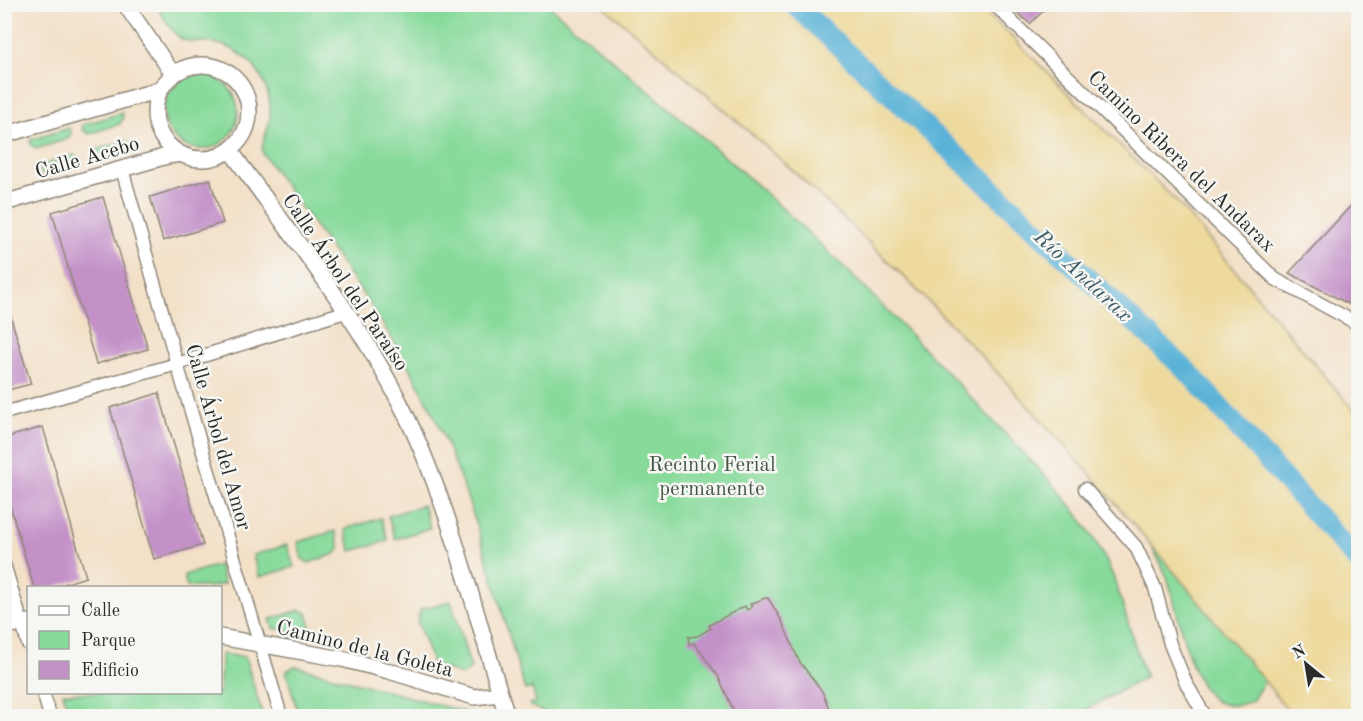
<svg xmlns="http://www.w3.org/2000/svg" width="1363" height="721" font-family="'Old Standard TT',serif">
<style>
.green{fill:#88da9b;stroke:#5a8263;stroke-width:1.5}
.sand{fill:#eeda9e;stroke:#8c8264;stroke-width:1.5}
.lines{fill:none;stroke-linecap:round;stroke-linejoin:round}
.river{stroke:#5ab2d7;stroke-width:21}
.building{fill:#c390c8}
.minor-casing{stroke:#8f8679;stroke-width:15}
.tertiary-casing{stroke:#8f8679;stroke-width:18}
.minor{stroke:#fff;stroke-width:12}
.tertiary{stroke:#fff;stroke-width:15}
.labels{text-anchor:middle;stroke-width:5;stroke-linejoin:round;paint-order:stroke}
.street-label{font-size:21px;fill:#2b2b2b;stroke:#f6f6f2}
.park-label{font-size:21px;fill:#425747;stroke:#f6f6f2}
.water-label{font-size:22px;font-style:italic;fill:#3b5a67;stroke:#f6f6f2}
</style>
<rect width="100%" height="100%" fill="#f6f6f2"/>
<filter id="ink" filterUnits="userSpaceOnUse"><feTurbulence type="fractalNoise" baseFrequency=".0167" numOctaves="2"/><feDisplacementMap in="SourceGraphic" scale="12" xChannelSelector="R" yChannelSelector="G"/><feConvolveMatrix kernelMatrix="1 2 1 2 8 2 1 2 1" color-interpolation-filters="sRGB"/></filter>
<filter id="wash" filterUnits="userSpaceOnUse"><feTurbulence type="fractalNoise" baseFrequency=".008" numOctaves="4" result="noise"/><feDisplacementMap in="SourceGraphic" scale="24" xChannelSelector="R" yChannelSelector="G"/><feGaussianBlur stdDeviation="1.35" result="paint"/><feColorMatrix in="noise" values="0 0 0 0 0 0 0 0 0 0 0 0 0 0 0 0 0 1.4 0 .05"/><feComposite in="paint" operator="in"/></filter>
<g filter="url(#wash)">
<rect width="100%" height="100%" fill="#f3e0c7"/>
<g class="green">
<path d="M156 5H548C639 83 731 159 818 242 901 322 980 407 1059 491 1081 517 1100 544 1113 576 1125 609 1133 644 1146 677L1074 716H553L530 706 529 704 536 702 532 688 525 690C495 591 472 489 425 397 381 310 318 234 263 154 260 144 267 134 269 123 272 109 269 92 262 79 252 58 230 44 207 42 198 42 188 43 180 38 170 31 163 15 156 5Z"/>
<circle cx="201" cy="112" r="37"/>
<path d="M122 113 123 118 120 124 89 134 83 130 82 125Z"/>
<path d="M69 128 71 133 68 139 36 149 31 145 30 140Z"/>
<path d="M125 141 132 144 133 148 94 160 92 157 95 150Z"/>
<path d="M73 155 80 159 81 163 42 175 40 171 43 165Z"/>
<path d="M423 505 430 528 395 539 388 516Z"/>
<path d="M381 518 388 541 351 551 345 529Z"/>
<path d="M335 531 340 548 335 554 309 563 302 559 298 542Z"/>
<path d="M1144 534 1265 680 1252 701C1241 705 1227 707 1216 701 1190 686 1178 611 1169 583 1163 566 1154 550 1144 534Z"/>
<path d="M287 545 294 567 259 577 253 555Z"/>
<path d="M219 565 224 584 211 587H187L184 575Z"/>
<path d="M451 601 471 669 462 675 433 665 417 620 421 609Z"/>
<path d="M300 610 307 613 313 635 273 628 270 619Z"/>
<path d="M221 654 245 657 263 716H70L63 693 220 692Z"/>
<path d="M295 666 480 716H299L286 671Z"/>
</g>
<path class="sand" d="M602 5H976L1005 30 1179 204 1358 415V716H1292C1258 671 1221 629 1185 585 1067 443 941 308 805 182 739 121 670 63 602 5Z"/>
<g class="lines">
<path class="river" d="M794 4 1187 371 1358 561"/>
</g>
<g id="blocks">
<g class="building">
<path d="M1008 4H1050L1030 24Z"/>
<path d="M210 179 223 223 163 241 150 197Z"/>
<path d="M103 197 148 349 96 364 52 212Z"/>
<path d="M1358 198V309L1289 273Z"/>
<path d="M4 295 31 384 4 391Z"/>
<path d="M159 393 203 545 154 559 110 408Z"/>
<path d="M43 427 86 577 51 588H34L4 485V438Z"/>
<path d="M765 598H768L782 621 799 661 822 691 832 716H736L718 676 694 643 689 644 688 637 698 636 711 628 709 625 745 606 747 610 752 607 750 604Z"/>
</g>
</g>
</g>
<g filter="url(#ink)">
<use href="#blocks" fill-opacity="0" stroke="#8f8679" stroke-width="1.5"/>
<g class="lines">
<defs>
<g id="minor">
<path d="M994 4 1275 279 1358 324"/>
<path d="M122 169 177 364 281 716"/>
<path d="M4 413 177 364 345 312"/>
<path d="M1085 489 1136 547 1155 588 1170 644 1186 683 1205 716"/>
<path d="M4 564 28 644"/>
<path d="M43 692 50 716"/>
</g>
<g id="tertiary">
<path d="M125 4 173 74"/>
<circle cx="202" cy="112" r="47"/>
<path d="M4 135 159 90"/>
<path d="M230 150C288 231 355 313 400 403 450 502 474 611 507 716"/>
<path d="M4 203 167 156 181 154"/>
<path d="M4 626 28 622"/>
<path d="M220 637 342 659 389 671 474 697 500 694"/>
</g>
</defs>
<use href="#minor" class="minor-casing"/>
<use href="#tertiary" class="tertiary-casing"/>
<use href="#minor" class="minor"/>
<use href="#tertiary" class="tertiary"/>
</g>
</g>
<g class="labels">
<g class="street-label">
<text transform="translate(87 157) rotate(-16)" y="7">Calle Acebo</text>
<text transform="translate(1182 161) rotate(44)" y="7">Camino Ribera del Andarax</text>
<text transform="translate(346 282) rotate(56)" y="7">Calle Árbol del Paraíso</text>
<text transform="translate(219 437) rotate(74)" y="7">Calle Árbol del Amor</text>
<text transform="translate(365 648) rotate(14)" y="7">Camino de la Goleta</text>
</g>
<g class="park-label">
<text x="712" y="471">Recinto Ferial<tspan x="712" dy="24">permanente</tspan></text>
</g>
<g class="water-label">
<text transform="translate(1084 275) rotate(43)" y="8">Río Andarax</text>
</g>
</g>
<rect width="1363" height="721" fill="none" stroke="#f6f6f2" stroke-width="24"/>
<rect x="27" y="586" width="195" height="108" fill="#f6f6f2" stroke="#a5a5a2" stroke-width="1.5"/>
<rect x="39" y="606" width="30" height="9" fill="#ffffff" stroke="#a5a5a2" stroke-width="1.5"/>
<text x="81" y="616" font-size="18" fill="#2b2b2b">Calle</text>
<rect x="39" y="631" width="30" height="18" fill="#88da9b" stroke="#a5a5a2" stroke-width="1.5"/>
<text x="81" y="646" font-size="18" fill="#2b2b2b">Parque</text>
<rect x="39" y="661" width="30" height="18" fill="#c390c8" stroke="#a5a5a2" stroke-width="1.5"/>
<text x="81" y="676" font-size="18" fill="#2b2b2b">Edificio</text>
<g transform="translate(1306 664) rotate(330)" stroke="#f6f6f2" stroke-width="4.5" paint-order="stroke">
<path d="M0-4.5L10 22L0 15L-10 22Z" fill="#2b2b2b"/>
<text y="-9" font-size="16" font-weight="bold" text-anchor="middle" fill="#2b2b2b">N</text>
</g>
</svg>
